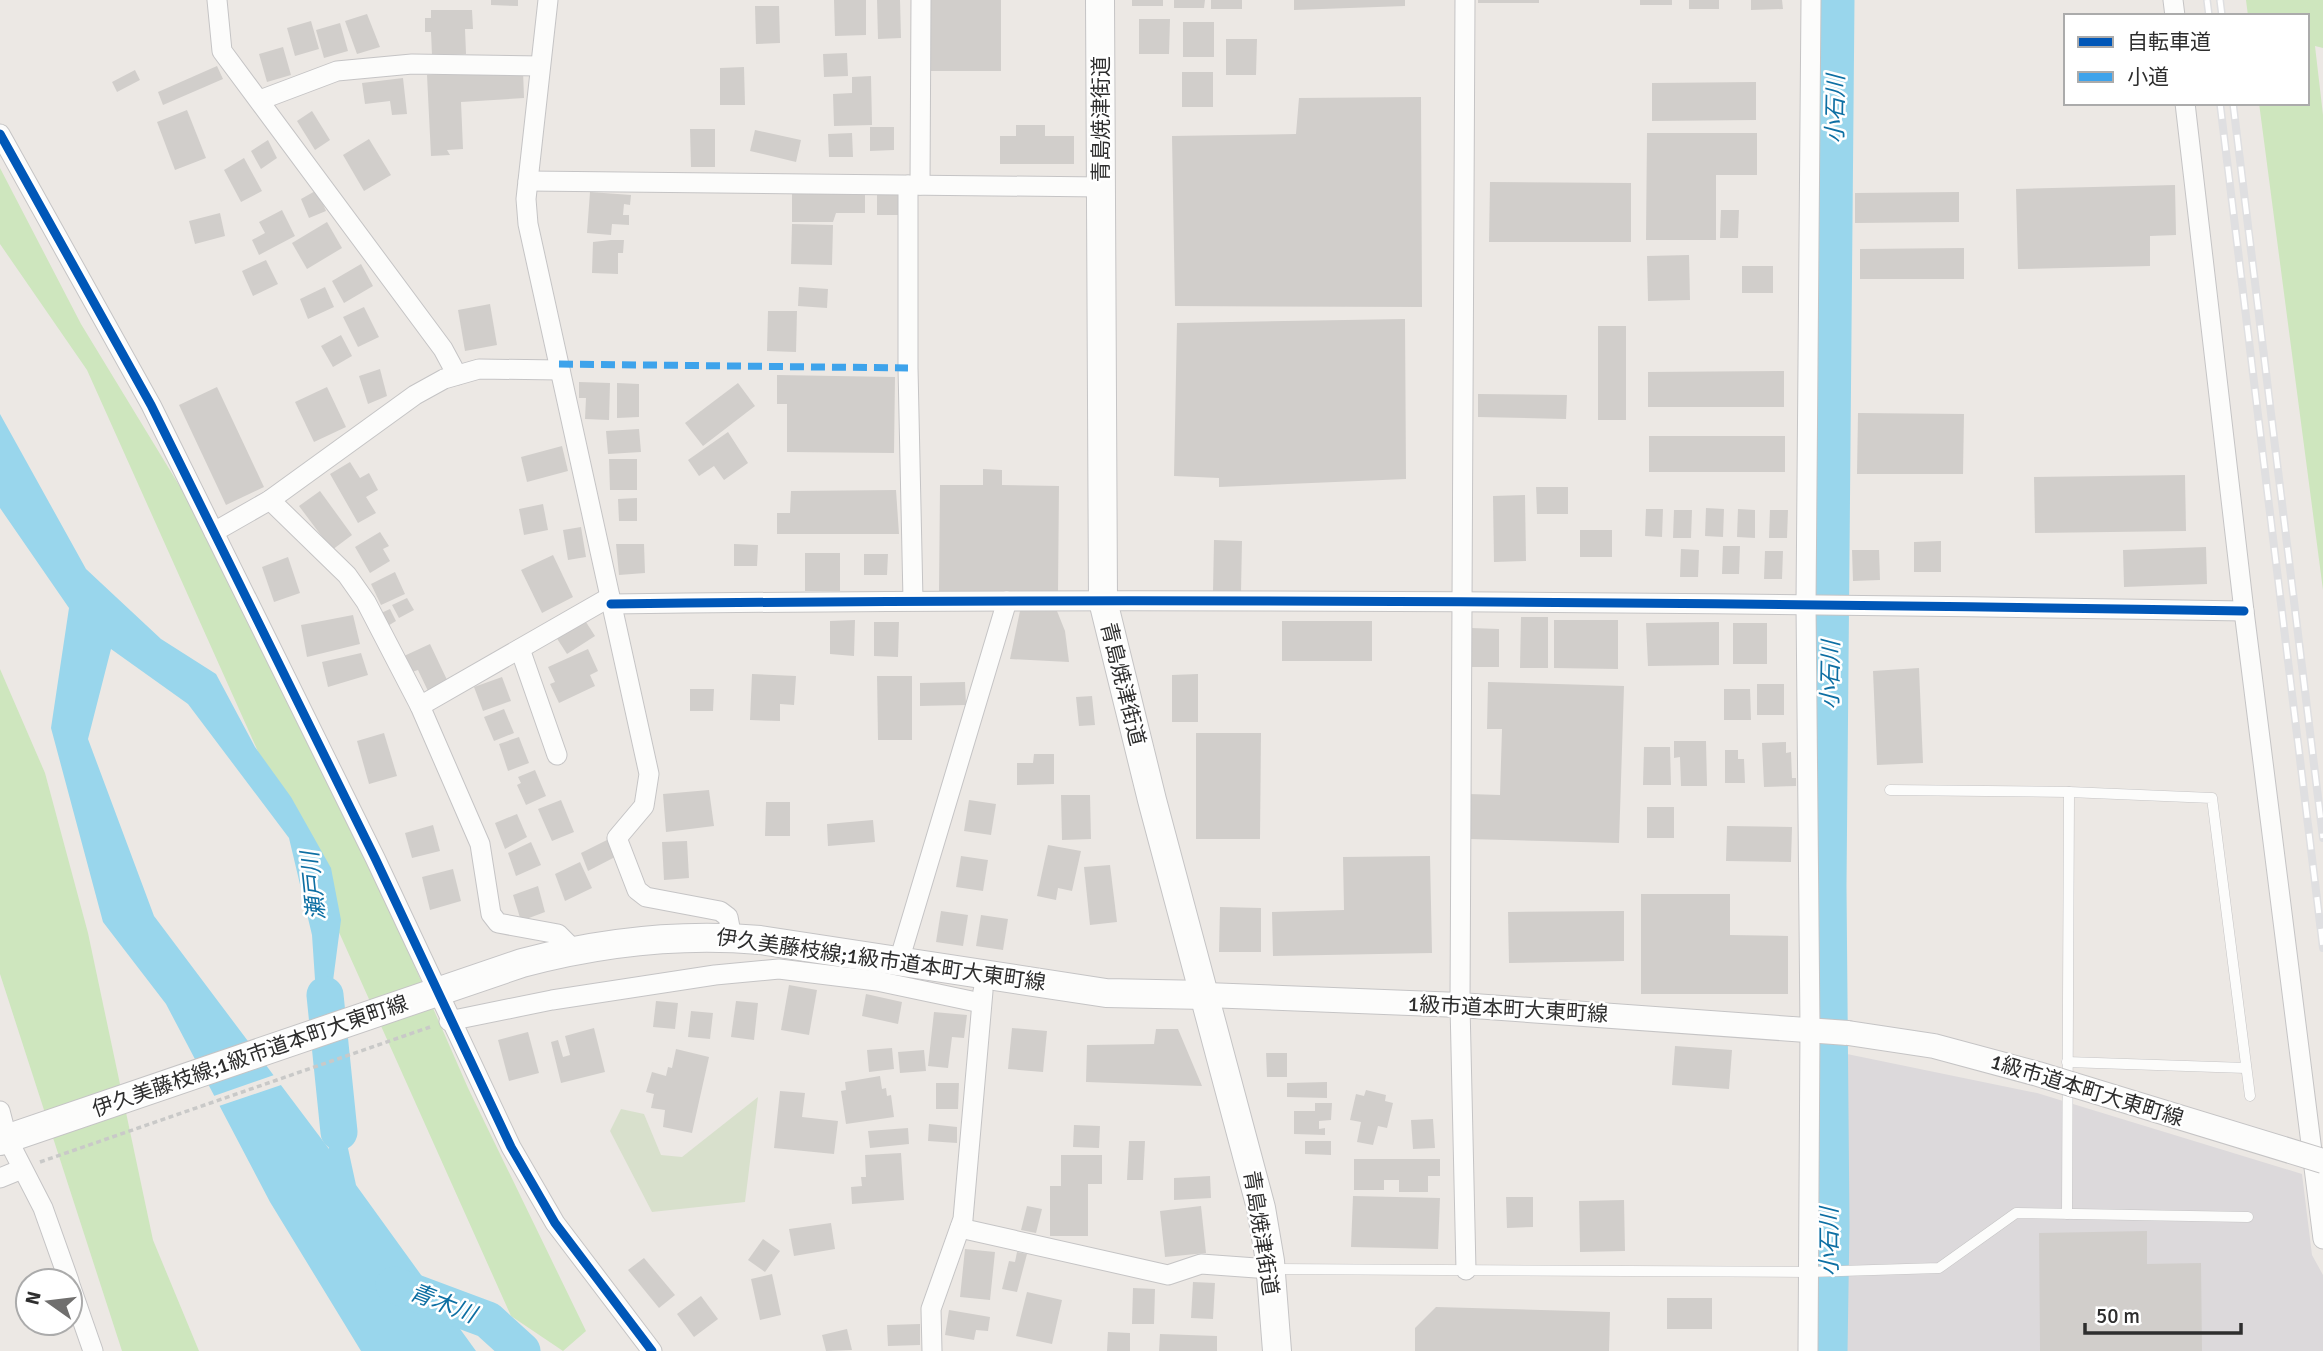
<svg xmlns="http://www.w3.org/2000/svg" width="2323" height="1351" font-family="Signika,'Noto Sans JP',sans-serif">
<style>
.industrial{fill:#dcd9db}
.green{fill:#cee6be}
.cemetery{fill:#d8e0cc}
.water{fill:#99d6ec}
.pier{fill:#ece8e4}
.lines{fill:none;stroke-linecap:round;stroke-linejoin:round}
.river{stroke:#99d6ec;stroke-width:37}
.building{fill:#d1cecb}
.service-casing{stroke:#c5c4c5;stroke-width:11}
.minor-casing{stroke:#c5c4c5;stroke-width:21}
.tertiary-casing{stroke:#c5c4c5;stroke-width:26}
.secondary-casing{stroke:#c5c4c5;stroke-width:30}
.path{stroke:#c9c9c8;stroke-width:3.5;stroke-dasharray:5 3.5;stroke-linecap:butt}
.service{stroke:#fcfcfb;stroke-width:10}
.minor{stroke:#fcfcfb;stroke-width:19}
.tertiary{stroke:#fcfcfb;stroke-width:24}
.secondary{stroke:#fcfcfb;stroke-width:28}
.rail-casing{stroke:#dfdfe1;stroke-width:8}
.rail{stroke:#fff;stroke-width:5;stroke-dasharray:16;stroke-linecap:butt}
.tertiary-bridge-casing{stroke:#c5c4c5;stroke-width:26;stroke-linecap:butt}
.tertiary-bridge{stroke:#fcfcfb;stroke-width:24}
.quiet{stroke:#3ea3eb;stroke-width:7;stroke-dasharray:14 7;stroke-linecap:butt}
.cycleway-casing{stroke:#fff;stroke-width:13}
.cycleway{stroke:#0057b8;stroke-width:9}
.labels{text-anchor:middle;stroke-width:5;stroke-linejoin:round;paint-order:stroke}
.street-label{font-size:21px;fill:#2e2e2e;stroke:#fff}
.water-label{font-size:23px;font-style:italic;fill:#0d6fa3;stroke:#fff}
</style>
<rect width="100%" height="100%" fill="#ece8e4"/>
<path class="industrial" d="M1847 1054 2037 1093 2302 1174 2312 1255 2323 1275V1351H1843Z"/>
<g class="green">
<path d="M2246 0H2323V48L2315 46 2323 115V590L2259 103H2307V16H2248Z"/>
<path d="M0 168 81 324 196 513 324 759 468 1088 586 1331 563 1351 511 1316 87 370 0 244Z"/>
<path d="M0 669 45 773 88 933 153 1240 199 1351H122L0 974Z"/>
</g>
<path class="cemetery" d="M758 1097 745 1202 652 1212 610 1131 621 1109 644 1114 661 1155 682 1157Z"/>
<path class="water" d="M0 414 86 569 161 639 216 674 255 747 291 797 331 868 341 920 328 1019 318 1024 312 935 289 838 188 704 111 649 88 739 154 916 329 1149 321 1090 334 1084 356 1185 476 1351H361L270 1202 166 1004 103 922 51 728 69 608 0 508Z"/>
<path class="pier" d="M277 1074 284 1084 216 1107 211 1097Z"/>
<g class="lines">
<g class="river">
<path d="M325 995 339 1132"/>
<path d="M394 1285 488 1320 522 1351"/>
<path d="M1829 1351 1831 1226 1828 886 1836 0"/>
</g>
</g>
<g class="building">
<path d="M491 0H518V6L491 5Z"/>
<path d="M834 0H866V35L835 36Z"/>
<path d="M877 0H900L901 38 878 39Z"/>
<rect x="931" y="0" width="70" height="71"/>
<rect x="1132" y="0" width="31" height="6"/>
<path d="M1174 0H1205L1204 8H1174Z"/>
<rect x="1211" y="0" width="31" height="9"/>
<path d="M1294 0H1405V6L1294 10Z"/>
<rect x="1478" y="0" width="61" height="3"/>
<rect x="1640" y="0" width="32" height="5"/>
<rect x="1689" y="0" width="30" height="9"/>
<path d="M1751 0H1782L1783 9 1751 10Z"/>
<path d="M755 6H779L780 43 756 44Z"/>
<path d="M431 10H472L473 29H465L466 54 432 55 431 32H425V18H431Z"/>
<path d="M367 14 380 47 357 54 345 21Z"/>
<path d="M1139 19H1170L1169 54H1139Z"/>
<path d="M311 21 319 49 295 56 287 28Z"/>
<rect x="1183" y="22" width="31" height="35"/>
<path d="M340 23 348 51 324 58 316 30Z"/>
<path d="M1226 39H1257L1256 75H1226Z"/>
<path d="M283 47 291 75 267 82 259 54Z"/>
<path d="M847 53 848 76 824 77 823 54Z"/>
<path d="M217 66 223 79 163 105 158 92Z"/>
<path d="M744 67 745 105H720V68Z"/>
<path d="M135 70 140 80 117 92 112 82Z"/>
<path d="M523 70 524 98 461 102 463 149 447 150 450 155 431 156 427 75Z"/>
<rect x="1182" y="72" width="31" height="35"/>
<path d="M871 76 872 125 834 126 833 94 852 93V77Z"/>
<path d="M403 78 407 114 392 115 390 101 365 104 362 83Z"/>
<path d="M1756 82V120L1652 121V83Z"/>
<path d="M1421 97 1422 307 1175 306 1172 136 1296 134 1299 98Z"/>
<path d="M187 110 206 158 175 170 157 122Z"/>
<path d="M312 111 330 140 315 150 297 121Z"/>
<path d="M1016 125H1045V136H1074V164H1000V136H1016Z"/>
<path d="M870 127H894V150L870 151Z"/>
<path d="M690 129H715V167H691Z"/>
<path d="M755 130 801 140 796 162 750 151Z"/>
<path d="M852 133 853 157H829L828 134Z"/>
<path d="M1647 133H1757V175H1716V240H1646Z"/>
<path d="M369 139 391 175 364 191 343 155Z"/>
<path d="M268 140 277 158 261 169 251 151Z"/>
<path d="M244 158 262 191 241 202 224 170Z"/>
<path d="M1490 182 1631 183V242H1489Z"/>
<path d="M2175 185 2176 235 2150 236V266L2018 269 2016 189Z"/>
<path d="M317 190 326 211 309 218 301 199Z"/>
<path d="M590 192 631 195 630 205 624 204 623 215H629V225L612 224 611 235 587 233Z"/>
<path d="M877 192H901L902 215H877Z"/>
<path d="M1959 192V222L1855 223V193Z"/>
<path d="M792 193 865 194V213H836L833 222H792Z"/>
<path d="M282 210 295 236 259 255 252 240 265 233 259 222Z"/>
<path d="M1721 210H1739L1738 238H1720Z"/>
<path d="M220 213 225 236 195 244 189 221Z"/>
<path d="M327 222 342 248 307 269 292 243Z"/>
<path d="M792 224 833 225 832 265 791 264Z"/>
<path d="M611 240H624L623 253H618V274L592 273 593 242Z"/>
<path d="M1964 248V279H1860V249Z"/>
<path d="M1689 255 1690 300 1648 301 1647 256Z"/>
<path d="M266 260 278 284 253 296 242 271Z"/>
<path d="M361 264 373 286 344 303 332 281Z"/>
<rect x="1742" y="266" width="31" height="27"/>
<path d="M325 287 334 307 308 319 300 299Z"/>
<path d="M799 287 828 289 827 308 798 306Z"/>
<path d="M490 304 497 345 465 351 458 310Z"/>
<path d="M364 307 379 337 358 347 343 317Z"/>
<path d="M768 311H797L796 352 767 351Z"/>
<path d="M1405 319 1406 479 1219 487V478L1174 476 1177 323Z"/>
<rect x="1598" y="326" width="28" height="94"/>
<path d="M341 335 352 356 333 367 321 346Z"/>
<path d="M380 369 387 396 368 404 359 376Z"/>
<path d="M1784 371V407H1648V372Z"/>
<path d="M777 375 895 377 894 453 787 452V404H777Z"/>
<path d="M579 382 610 383 609 420 585 419 586 398H579Z"/>
<path d="M617 383 639 384V417L617 418Z"/>
<path d="M738 383 755 406 703 446 685 423Z"/>
<path d="M217 387 264 487 226 505 179 405Z"/>
<path d="M327 387 346 427 314 442 295 402Z"/>
<path d="M1478 394 1567 395 1566 419 1478 417Z"/>
<path d="M1858 413 1964 414 1963 474H1857Z"/>
<path d="M639 429 641 452 608 454 606 431Z"/>
<path d="M728 432 748 463 724 480 714 466 699 476 688 460Z"/>
<rect x="1649" y="436" width="136" height="36"/>
<path d="M562 446 568 471 527 482 521 457Z"/>
<path d="M609 459H637V490H610Z"/>
<path d="M350 462 360 478 369 473 378 490 366 497 376 513 358 523 330 474Z"/>
<path d="M983 469 1002 470V485L1059 486 1058 593 939 592 940 485H983Z"/>
<path d="M2185 475 2186 531 2035 533 2034 477Z"/>
<path d="M1536 487H1568V514H1537Z"/>
<path d="M896 490 899 534H777V513H790L791 491Z"/>
<path d="M320 491 352 535 332 550 299 506Z"/>
<path d="M1525 495 1526 561 1494 562 1493 496Z"/>
<path d="M637 498V521H619L618 499Z"/>
<path d="M543 504 548 530 524 535 519 509Z"/>
<path d="M1706 508 1724 509 1723 537 1705 536Z"/>
<path d="M1646 509H1663L1662 537 1645 536Z"/>
<path d="M1738 509 1755 510V538L1737 537Z"/>
<path d="M1674 510H1692L1691 538H1673Z"/>
<path d="M1770 510H1788L1787 538H1769Z"/>
<path d="M581 527 586 557 568 560 563 530Z"/>
<rect x="1580" y="530" width="32" height="27"/>
<path d="M380 532 389 546 383 549 390 561 370 573 355 547Z"/>
<path d="M1214 540 1242 541 1241 592 1213 591Z"/>
<path d="M1941 541V572H1914V542Z"/>
<path d="M616 544H644L645 573 619 575Z"/>
<path d="M734 544 758 545 757 566H734Z"/>
<path d="M1723 546H1740L1739 574H1722Z"/>
<path d="M2206 547 2207 584 2124 587 2123 550Z"/>
<path d="M1681 549 1699 550 1698 577H1680Z"/>
<path d="M1852 550H1879L1880 580 1853 581Z"/>
<path d="M1765 551H1783L1782 579H1764Z"/>
<rect x="805" y="553" width="35" height="38"/>
<path d="M864 554H888L887 575H864Z"/>
<path d="M553 555 573 597 542 613 521 570Z"/>
<path d="M288 557 300 593 274 602 262 567Z"/>
<path d="M395 572 405 594 381 605 371 584Z"/>
<path d="M407 598 414 610 399 618 392 605Z"/>
<path d="M390 609 396 621 386 627 379 614Z"/>
<path d="M1020 611H1057L1065 631 1069 662 1010 659Z"/>
<path d="M353 615 360 644 307 657 301 625Z"/>
<path d="M1521 617H1548V668H1520Z"/>
<path d="M584 619 595 636 567 654 556 637Z"/>
<path d="M855 620 854 656 830 654V621Z"/>
<path d="M1554 620H1618V669L1554 668Z"/>
<rect x="1282" y="621" width="90" height="40"/>
<path d="M874 622H899L898 657 874 656Z"/>
<path d="M1719 622V665L1648 666 1646 623Z"/>
<rect x="1733" y="623" width="34" height="41"/>
<path d="M1471 628 1499 629V667H1471Z"/>
<path d="M430 644 448 682 428 691 418 670 412 672 404 656Z"/>
<path d="M588 649 598 671 590 675 595 686 559 703 550 684 555 682 548 667Z"/>
<path d="M361 653 368 675 328 687 322 662Z"/>
<path d="M1919 668 1923 763 1877 765 1873 671Z"/>
<path d="M752 674 796 676 794 705 780 704V721L750 720Z"/>
<path d="M1198 674V722H1172V675Z"/>
<path d="M877 676H912V740H878Z"/>
<path d="M502 677 511 701 483 711 474 687Z"/>
<path d="M965 682 966 705 920 706V683Z"/>
<path d="M1488 682 1624 686 1619 843 1468 839 1469 794 1500 795 1502 729H1487Z"/>
<rect x="1757" y="684" width="27" height="31"/>
<path d="M690 689H714L713 711H690Z"/>
<path d="M1724 689H1750L1751 720H1724Z"/>
<path d="M1092 696 1095 725 1079 726 1076 697Z"/>
<path d="M504 709 514 733 494 741 484 717Z"/>
<path d="M384 733 397 776 369 784 357 741Z"/>
<path d="M1196 733H1261L1260 839H1196Z"/>
<path d="M519 737 529 763 508 771 499 744Z"/>
<path d="M1674 741H1706L1707 786H1681L1680 757 1674 758Z"/>
<path d="M1786 742V753L1791 752 1792 778H1796V786L1764 787 1762 743Z"/>
<path d="M1644 747H1670L1671 785H1643Z"/>
<path d="M1725 750H1738V759H1744L1745 783H1725Z"/>
<path d="M1034 754H1054V784L1017 785V763H1033Z"/>
<path d="M535 770 546 796 526 805 517 785 521 783 518 777Z"/>
<path d="M709 790 714 826 666 832 663 794Z"/>
<path d="M1061 795H1090L1091 839 1062 840Z"/>
<path d="M561 800 574 832 552 841 538 809Z"/>
<path d="M969 800 996 804 991 835 964 831Z"/>
<path d="M766 802H790V836H765Z"/>
<rect x="1647" y="807" width="27" height="31"/>
<path d="M517 814 527 837 505 849 495 823Z"/>
<path d="M873 820 875 842 828 846 827 824Z"/>
<path d="M433 825 440 851 412 858 405 833Z"/>
<path d="M1727 826 1792 827 1791 862 1726 861Z"/>
<path d="M609 839 615 857 588 871 581 853Z"/>
<path d="M687 841 689 878 664 880 662 842Z"/>
<path d="M531 842 541 865 516 876 508 853Z"/>
<path d="M1048 845 1081 851 1072 891 1058 888 1056 900 1037 896Z"/>
<path d="M961 856 988 860 983 891 956 887Z"/>
<path d="M1430 856 1432 953 1273 956 1272 912 1344 910 1343 857Z"/>
<path d="M580 862 592 888 565 901 555 874Z"/>
<path d="M1110 865 1117 922 1090 925 1084 867Z"/>
<path d="M453 869 461 901 430 910 422 877Z"/>
<path d="M538 886 545 912 521 921 513 895Z"/>
<path d="M1641 894H1730V935L1788 936V994H1641Z"/>
<path d="M1220 907 1261 908V952H1219Z"/>
<path d="M941 911 968 915 963 946 936 942Z"/>
<path d="M1624 911V961L1509 963 1508 912Z"/>
<path d="M981 915 1008 919 1003 950 976 946Z"/>
<path d="M789 985 817 990 809 1035 781 1030Z"/>
<path d="M866 994 902 1002 898 1024 862 1016Z"/>
<path d="M656 1001 678 1003 675 1029 653 1027Z"/>
<path d="M736 1001 758 1003 754 1040 731 1037Z"/>
<path d="M691 1011 713 1013 710 1039 688 1037Z"/>
<path d="M934 1012 967 1015 964 1038 952 1037 948 1068 928 1066Z"/>
<path d="M594 1028 605 1072 561 1083 551 1042 558 1040 563 1057 570 1055 565 1036Z"/>
<path d="M1012 1028 1047 1031 1043 1072 1008 1069Z"/>
<path d="M1156 1029H1178L1202 1086 1086 1082 1087 1045 1154 1044Z"/>
<path d="M528 1032 539 1073 509 1081 498 1040Z"/>
<path d="M1675 1046 1732 1050 1729 1089 1672 1085Z"/>
<path d="M892 1048 894 1069 869 1072 867 1050Z"/>
<path d="M676 1049 709 1057 692 1133 663 1127 665 1110 651 1108 654 1094 646 1092 652 1072 666 1076 668 1067 672 1068Z"/>
<path d="M924 1050 926 1071 900 1073 898 1052Z"/>
<path d="M1266 1053H1287V1077H1267Z"/>
<path d="M880 1076 882 1089 886 1088 887 1096 891 1095 894 1117 846 1124 841 1091 846 1090 845 1082Z"/>
<path d="M1327 1082V1098L1287 1097V1083Z"/>
<path d="M936 1083H959L958 1109H936Z"/>
<path d="M1366 1090 1386 1095 1385 1101 1393 1103 1387 1128 1378 1126 1373 1145 1357 1142 1361 1122 1350 1120 1356 1094 1364 1096Z"/>
<path d="M780 1091 805 1093 802 1117 838 1121 834 1154 774 1148Z"/>
<path d="M1315 1103H1332L1331 1120 1319 1121V1129L1325 1128V1135L1294 1134V1111H1315Z"/>
<path d="M1433 1119 1435 1148 1413 1149 1411 1120Z"/>
<path d="M929 1124 957 1127V1143L928 1141Z"/>
<path d="M1074 1125 1100 1126 1099 1148 1073 1147Z"/>
<path d="M908 1128 909 1144 870 1148 868 1131Z"/>
<path d="M1129 1141H1145L1143 1180H1127Z"/>
<path d="M1305 1141H1331V1155L1305 1154Z"/>
<path d="M901 1153 904 1200 852 1204 851 1187 862 1186 861 1177H866L865 1155Z"/>
<path d="M1061 1155H1102V1184H1088V1236H1050V1186H1061Z"/>
<path d="M1354 1159H1440V1176H1428V1192H1399V1180H1384V1190H1354Z"/>
<path d="M1210 1176 1211 1198 1174 1200V1178Z"/>
<path d="M1353 1196 1440 1198 1438 1249 1351 1247Z"/>
<path d="M1506 1197H1533V1227L1507 1228Z"/>
<path d="M1624 1200 1625 1251 1580 1252 1579 1201Z"/>
<path d="M1027 1206 1042 1209 1036 1233 1021 1230Z"/>
<path d="M1201 1206 1206 1253 1165 1257 1160 1211Z"/>
<path d="M831 1223 835 1249 794 1256 789 1229Z"/>
<path d="M2147 1231V1264L2201 1263 2202 1351H2040L2039 1233Z"/>
<path d="M763 1239 780 1251 765 1272 748 1260Z"/>
<path d="M965 1249 995 1252 990 1300 960 1297Z"/>
<path d="M1017 1252 1027 1254 1017 1292 1002 1289 1009 1261 1015 1262Z"/>
<path d="M644 1258 675 1295 659 1308 628 1270Z"/>
<path d="M772 1274 781 1315 760 1320 751 1279Z"/>
<path d="M1193 1282 1215 1283 1213 1319 1191 1318Z"/>
<path d="M1133 1288 1155 1289 1154 1324H1132Z"/>
<path d="M1027 1292 1062 1300 1052 1344 1016 1336Z"/>
<path d="M701 1296 718 1319 694 1337 677 1314Z"/>
<rect x="1667" y="1298" width="45" height="31"/>
<path d="M1436 1307 1610 1312 1609 1351H1415V1328Z"/>
<path d="M949 1310 990 1317 988 1331 976 1330 974 1340 945 1335Z"/>
<path d="M920 1324V1345L888 1346 887 1325Z"/>
<path d="M847 1329 852 1350 826 1351 822 1335Z"/>
<path d="M1108 1332 1130 1333V1351H1107Z"/>
<path d="M1160 1334 1217 1336V1351H1159Z"/>
</g>
<g class="lines">
<defs>
<g id="service">
<path d="M1890 790 2069 792 2212 798 2250 1096"/>
<path d="M2067 1062 2246 1068"/>
<path d="M2067 1214 2069 792"/>
<path d="M1274 1269 1808 1272 1939 1268 2016 1213 2248 1217"/>
</g>
<g id="minor">
<path d="M217 0 222 51 443 349 457 375"/>
<path d="M548 0 526 199 528 224 649 774 644 806 617 838 637 890 646 897 720 911 728 917 732 938"/>
<path d="M1465 0 1460 1005 1466 1270"/>
<path d="M2173 0 2175 16"/>
<path d="M260 100 337 71 412 64 540 66"/>
<path d="M2185 103 2244 611 2323 1239"/>
<path d="M0 134 151 405 375 858 511 1147 555 1223 652 1351"/>
<path d="M528 181 1101 187"/>
<path d="M908 185V368L913 600"/>
<path d="M920 185 921 0"/>
<path d="M270 500 347 575 366 602 420 706 480 844 491 914 498 923 558 934 573 949"/>
<path d="M214 532 270 500 415 395 444 379 479 369 560 370"/>
<path d="M611 604C1155 597 1700 602 2244 611"/>
<path d="M520 649 557 755"/>
<path d="M420 706 610 597"/>
<path d="M899 961 1007 601"/>
<path d="M449 1021 552 1000 715 975 779 969 877 981 981 1003"/>
<path d="M0 1111 7 1138 43 1208 69 1281"/>
<path d="M0 1178 22 1169"/>
<path d="M960 1228 1168 1275 1201 1264 1270 1269"/>
<path d="M70 1285 93 1351"/>
<path d="M932 1351 931 1309 963 1219 983 991"/>
<path d="M1808 1351 1810 1028 1806 604 1811 0"/>
</g>
<path id="tertiary" d="M1206 995 1460 1005 1848 1033"/>
<g id="secondary">
<path d="M1100 0 1103 601 1152 800 1261 1208 1270 1261 1277 1351"/>
<path d="M0 1141 522 963C601 942 678 933 760 940L1106 993 1206 995"/>
</g>
</defs>
<use href="#service" class="service-casing"/>
<use href="#minor" class="minor-casing"/>
<use href="#tertiary" class="tertiary-casing"/>
<use href="#secondary" class="secondary-casing"/>
<path class="path" d="M40 1162 430 1027"/>
<use href="#service" class="service"/>
<use href="#minor" class="minor"/>
<use href="#tertiary" class="tertiary"/>
<use href="#secondary" class="secondary"/>
<defs>
<g id="rail">
<path d="M2207 0 2209 16"/>
<path d="M2220 0 2222 16"/>
<path d="M2220 103 2323 948"/>
<path d="M2233 103 2323 838"/>
</g>
</defs>
<use href="#rail" class="rail-casing"/>
<use href="#rail" class="rail"/>
<defs>
<path id="tertiary-bridge" d="M1848 1033 1934 1046 2038 1074 2323 1161"/>
</defs>
<use href="#tertiary-bridge" class="tertiary-bridge-casing"/>
<use href="#tertiary-bridge" class="tertiary-bridge"/>
<path class="quiet" d="M559 364 908 368"/>
<defs>
<g id="cycleway">
<path d="M0 134 151 405 375 858 511 1147 555 1223 652 1351"/>
<path d="M611 604C1155 597 1700 602 2244 611"/>
</g>
</defs>
<use href="#cycleway" class="cycleway-casing"/>
<use href="#cycleway" class="cycleway"/>
</g>
<g class="labels">
<g class="street-label">
<text transform="translate(1101 119) rotate(-90)" y="7">青島焼津街道</text>
<text transform="translate(1123 684) rotate(76)" y="7">青島焼津街道</text>
<text transform="translate(881 960) rotate(8)" y="7">伊久美藤枝線;1級市道本町大東町線</text>
<text transform="translate(1508 1009) rotate(3)" y="7">1級市道本町大東町線</text>
<text transform="translate(250 1056) rotate(-19)" y="7">伊久美藤枝線;1級市道本町大東町線</text>
<text transform="translate(2087 1090) rotate(17)" y="7">1級市道本町大東町線</text>
<text transform="translate(1261 1233) rotate(81)" y="7">青島焼津街道</text>
</g>
<g class="water-label">
<text transform="translate(1835 109) rotate(-89)" y="8">小石川</text>
<text transform="translate(1830 675) rotate(-89)" y="8">小石川</text>
<text transform="translate(313 886) rotate(-96)" y="8">瀬戸川</text>
<text transform="translate(1829 1242) rotate(-90)" y="8">小石川</text>
<text transform="translate(443 1303) rotate(21)" y="8">青木川</text>
</g>
</g>
<rect x="2064" y="14" width="245" height="91" fill="#ffffff" stroke="#ababab" stroke-width="2"/>
<rect x="2078" y="37" width="35" height="10" fill="#0057b8" stroke="#ababab" stroke-width="2"/>
<text x="2127" y="49" font-size="21" fill="#2e2e2e">自転車道</text>
<rect x="2078" y="72" width="35" height="10" fill="#3ea3eb" stroke="#ababab" stroke-width="2"/>
<text x="2127" y="84" font-size="21" fill="#2e2e2e">小道</text>
<g transform="translate(49 1302) rotate(284)"><circle r="33" fill="#ffffff" stroke="#ababab" stroke-width="2"/>
<path d="M0-5L12 26L0 18L-12 26Z" fill="#706f6e"/>
<text y="-10" font-size="19" font-weight="bold" text-anchor="middle" fill="#2e2e2e">N</text>
</g>
<path d="M2085 1323v10h156v-10" fill="none" stroke="#2e2e2e" stroke-width="3.5"/>
<text x="2096" y="1323" font-size="21" fill="#2e2e2e" stroke="#ffffff" stroke-width="5" paint-order="stroke">50 m</text>
</svg>
